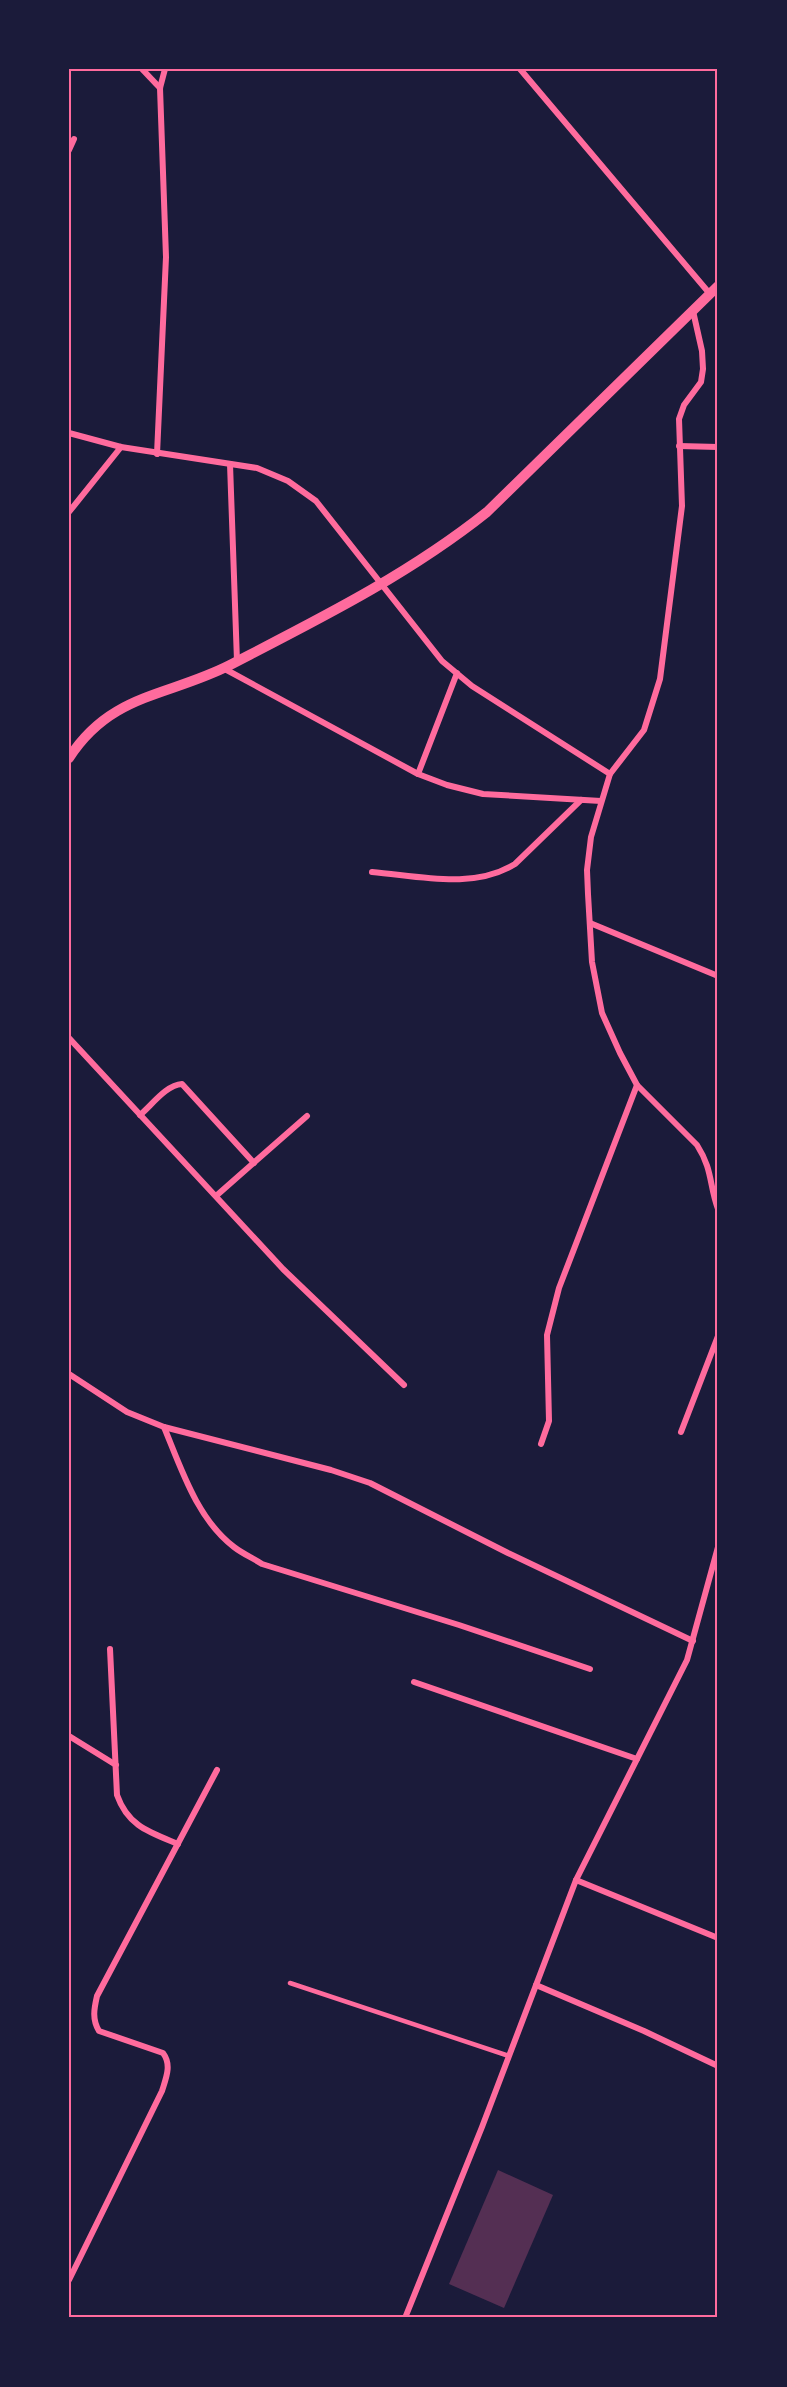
<svg xmlns="http://www.w3.org/2000/svg" width="787" height="2387" viewBox="0 0 787 2387" font-family="Helvetica,sans-serif">
  <style>
    .building { fill: #542f53 }
    .lines { fill: none; stroke-linecap: round; stroke-linejoin: round }
    .service { stroke: #ff6b9d; stroke-width: 4.5 }
    .minor { stroke: #ff6b9d; stroke-width: 6 }
    .tertiary { stroke: #ff6b9d; stroke-width: 10 }
    .neatline { fill: none; stroke: #ff6b9d; stroke-width: 2 }
  </style>
  <rect width="100%" height="100%" fill="#1b1b3a"/>
  <!-- building -->
  <polygon class="building" points="498,2170 553,2195 504,2308 449,2284"/>
  <g class="lines">
    <!-- service -->
    <polyline class="service" points="290,1983 509,2056"/>
    <!-- minor -->
    <g class="minor">
      <polyline points="142,69 160,88"/>
      <polyline points="520,69 710,294"/>
      <polyline points="69,150 74,139"/>
      <path d="M693,311l9,40 1,18 -2,13 -17,23 -5,14 3,87 -22,173 -16,51 -34,44 -19,63 -4,33 1,24 4,68 10,51 18,40 17,32 60,60c16,25 12,40 21,64"/>
      <polyline points="69,433 121,447 257,468 288,481 316,501 442,661 472,686 610,774"/>
      <polyline points="679,446 718,447"/>
      <polyline points="157,454 166,257 160,88 165,69"/>
      <polyline points="230,464 237,661"/>
      <polyline points="69,512 121,447"/>
      <polyline points="223,668 418,774 447,785 483,794 601,801"/>
      <polyline points="418,774 457,673"/>
      <path d="M372,872c47,4 101,18 143,-8l66,-64"/>
      <polyline points="590,923 718,976"/>
      <polyline points="69,1038 283,1269 404,1385"/>
      <path d="M140,1115c12,-10 26,-30 42,-31l72,79"/>
      <polyline points="216,1196 307,1116"/>
      <polyline points="69,1374 127,1412 164,1427 331,1470 370,1483 508,1553 693,1641"/>
      <path d="M164,1427c17,41 33,92 70,120 9,7 19,11 28,17l197,61 131,44"/>
      <polyline points="681,1432 718,1336"/>
      <polyline points="541,1444 549,1421 547,1335 559,1288 637,1085"/>
      <path d="M110,1649l7,146c11,31 32,37 61,49"/>
      <polyline points="414,1682 637,1759"/>
      <polyline points="69,1736 116,1765"/>
      <polyline points="576,1880 718,1938"/>
      <polyline points="536,1985 644,2031 718,2066"/>
      <path d="M69,2280l93,-189c4,-13 10,-26 1,-38l-64,-22c-7,-12 -5,-22 -2,-35l120,-226"/>
      <polyline points="405,2318 482,2127 576,1880 687,1660 718,1547"/>
      <polyline points="717,2318 718,2317"/>
    </g>
    <!-- tertiary -->
    <path class="tertiary" d="M69,758c42,-65 98,-61 161,-93 89,-46 178,-90 257,-153l231,-226"/>
  </g>
  <!-- border -->
  <rect width="787" height="2387" fill="none" stroke="#1b1b3a" stroke-width="141"/>
  <rect x="70" y="70" width="646" height="2246" class="neatline"/>
</svg>
